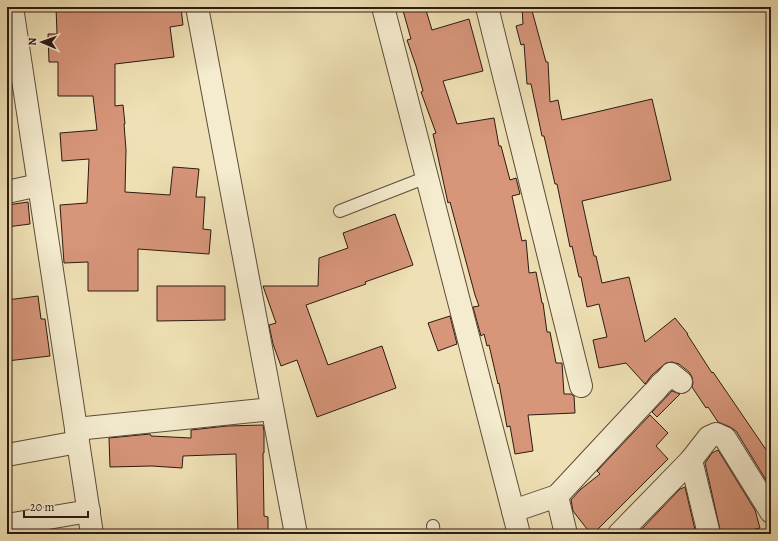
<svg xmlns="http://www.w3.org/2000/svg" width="778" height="541" viewBox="0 0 778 541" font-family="Alegreya,serif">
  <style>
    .building { fill: #d7957a; stroke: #2c1a12 }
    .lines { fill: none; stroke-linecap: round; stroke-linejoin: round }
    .service-casing { stroke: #5d4c3b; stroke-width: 14 }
    .minor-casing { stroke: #5d4c3b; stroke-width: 24 }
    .tertiary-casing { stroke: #5d4c3b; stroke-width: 24 }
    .service { stroke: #f5eccf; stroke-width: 12 }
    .minor { stroke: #f5eccf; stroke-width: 22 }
    .tertiary { stroke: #f5eccf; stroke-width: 22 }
  </style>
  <rect width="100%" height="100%" fill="#efe1b5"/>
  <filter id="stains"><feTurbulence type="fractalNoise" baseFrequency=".005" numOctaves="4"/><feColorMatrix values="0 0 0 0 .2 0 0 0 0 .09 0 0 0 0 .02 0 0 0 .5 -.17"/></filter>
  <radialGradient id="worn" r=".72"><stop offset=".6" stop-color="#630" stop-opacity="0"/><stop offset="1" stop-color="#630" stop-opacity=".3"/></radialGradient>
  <!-- building -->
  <g class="building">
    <polygon points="56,7 181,7 183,25 170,27 174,57 115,64 115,106 123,105 125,124 124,124 126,150 125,192 170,195 173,167 199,169 196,197 205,197 203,229 211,230 209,254 138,249 138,291 88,291 88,262 64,263 60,205 87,203 89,159 62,161 60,133 97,130 93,96 58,96 58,62 49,62 48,34 57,34"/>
    <polygon points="402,7 425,7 432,30 469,19 483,71 443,81 457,124 494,118 499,146 501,146 510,180 516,178 520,194 512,196 522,241 526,240 529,273 536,272 542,303 543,303 547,332 550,332 556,363 562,363 564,394 571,394 574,396 575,413 528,415 533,451 515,454 510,426 507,427 499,383 498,384 489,345 487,346 484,334 481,336 473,307 479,306 475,295 450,202 448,203 433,134 436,133 421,92 423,91 416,66 407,40 411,39"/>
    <polygon points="522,7 531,7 546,62 548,62 550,102 558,100 562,120 652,99 671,180 582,201 594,256 596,256 602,283 629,277 645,342 675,318 688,334 687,334 712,373 713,372 771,457 771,488 736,431 730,427 718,422 708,407 706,408 692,387 693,383 692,377 689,372 679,364 672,362 666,363 652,375 645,384 626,363 599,368 593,340 607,337 599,304 587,307 581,277 579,277 572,246 570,247 557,184 555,184 544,136 542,136 531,84 527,84 524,44 521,45 516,26 523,24"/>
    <polygon points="28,202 30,224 7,227 7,205"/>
    <polygon points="395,214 413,265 365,282 366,284 306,305 328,365 382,346 396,388 317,417 297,360 281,366 273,344 269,325 276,323 263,286 318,286 319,258 348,248 343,233"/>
    <polygon points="157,286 225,286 225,320 157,321"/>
    <polygon points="38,296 41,319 45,319 50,356 7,361 7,300"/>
    <polygon points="450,316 457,344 438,351 428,323"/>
    <polygon points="672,391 680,394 657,417 652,412"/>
    <polygon points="650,415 668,433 656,446 668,459 593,534 591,534 573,511 571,500 581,489 600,474 597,471"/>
    <polygon points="263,425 264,431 264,453 263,453 264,516 268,517 268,534 238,534 236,454 183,456 182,468 152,466 110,467 109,438 150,434 151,436 191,438 191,430 227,426"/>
    <polygon points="718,450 755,510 760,528 735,534 721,534 705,463 712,453"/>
    <polygon points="685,487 696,534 641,534 640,531 680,489"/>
  </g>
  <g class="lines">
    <defs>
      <g id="service">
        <polyline points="340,211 427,177"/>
        <polyline points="433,526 434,534"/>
      </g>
      <g id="minor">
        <polyline points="197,7 296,534"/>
        <polyline points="383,7 519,534"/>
        <polyline points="487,7 581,386"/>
        <polyline points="7,192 39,185"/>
        <polyline points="76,429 272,409"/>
        <polyline points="7,455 78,442"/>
        <polyline points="691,460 709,534"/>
        <polyline points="557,496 566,534"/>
        <path d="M513,511l44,-15 95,-102c4,-3 6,-7 9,-10 4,-3 7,-6 10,-10l10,8"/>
        <polyline points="7,525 89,511"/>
        <polyline points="619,534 691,460 709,437 716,434 725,438 771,512"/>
      </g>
      <polyline id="tertiary" points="12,7 92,534"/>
    </defs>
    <!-- service casing -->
    <use href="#service" class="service-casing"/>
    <!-- minor casing -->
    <use href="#minor" class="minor-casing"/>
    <!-- tertiary casing -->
    <use href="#tertiary" class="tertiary-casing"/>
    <!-- service -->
    <use href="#service" class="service"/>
    <!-- minor -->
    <use href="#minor" class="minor"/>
    <!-- tertiary -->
    <use href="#tertiary" class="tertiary"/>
  </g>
  <!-- margin -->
  <rect width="778" height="541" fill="none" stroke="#efe1b5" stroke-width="24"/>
  <rect x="8" y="8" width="762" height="525" fill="none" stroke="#2c1a12" stroke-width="2"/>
  <rect x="12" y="12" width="754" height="517" fill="none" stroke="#2c1a12"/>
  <!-- north arrow -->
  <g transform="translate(42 42) rotate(272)" stroke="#f5eccf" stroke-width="3" paint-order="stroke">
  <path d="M0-3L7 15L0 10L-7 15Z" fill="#2c1a12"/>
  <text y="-6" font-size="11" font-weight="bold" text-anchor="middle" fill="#2c1a12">N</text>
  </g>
  <!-- scale -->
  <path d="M24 511v6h64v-6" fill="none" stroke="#2c1a12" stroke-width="2"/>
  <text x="30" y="511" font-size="12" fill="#2c1a12" stroke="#f5eccf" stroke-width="3" paint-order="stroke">20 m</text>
  <rect width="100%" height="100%" filter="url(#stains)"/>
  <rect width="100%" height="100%" fill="url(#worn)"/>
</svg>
